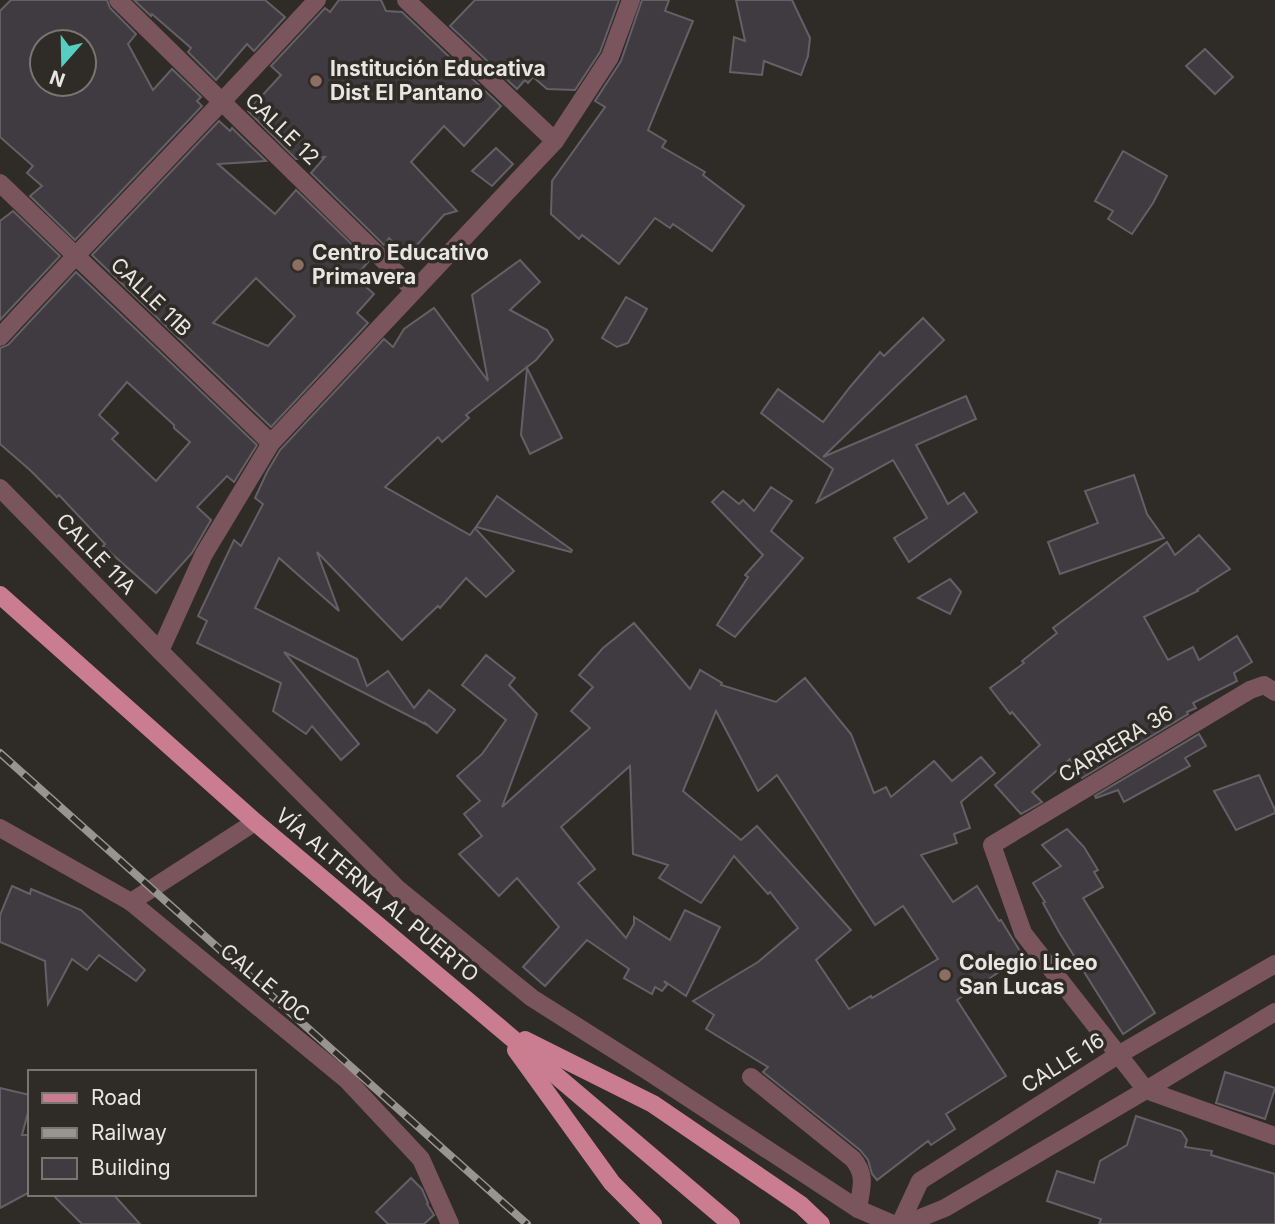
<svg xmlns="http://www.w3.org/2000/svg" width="1275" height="1224" viewBox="0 0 1275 1224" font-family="Inter,sans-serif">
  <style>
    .building { fill: #403b41; stroke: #656066; stroke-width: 2; fill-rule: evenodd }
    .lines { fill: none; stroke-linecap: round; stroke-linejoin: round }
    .minor { stroke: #7b555e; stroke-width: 18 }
    .tertiary { stroke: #7b555e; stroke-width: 18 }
    .primary { stroke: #c97d8f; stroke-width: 18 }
    .rail-casing { stroke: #989491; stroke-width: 8 }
    .rail { stroke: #2f2b26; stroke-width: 5; stroke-dasharray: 16; stroke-linecap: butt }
    .education-dot { fill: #8d6e63; stroke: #2f2b26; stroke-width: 2.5 }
    .labels { text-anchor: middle; stroke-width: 7; stroke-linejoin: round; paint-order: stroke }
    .poi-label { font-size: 21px; font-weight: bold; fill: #e8e5e2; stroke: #2f2b26; text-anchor: start }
    .street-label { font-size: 21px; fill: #e8e5e2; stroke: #2f2b26 }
  </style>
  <rect width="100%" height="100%" fill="#2f2b26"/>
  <!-- building -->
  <g class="building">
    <path d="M11,0h96l3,8 26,26 -8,10 25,46 19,-21 29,28 -4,4 5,5 -127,134 -45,-44 12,-10 -15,-13 6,-7 -33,-29v-126zM42,42h42v42h-42z"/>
    <polygon points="134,0 265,0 285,17 254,51 247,44 216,80 188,52 191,48 152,14 151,16"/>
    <polygon points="339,0 381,0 386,11 402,12 501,106 464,146 444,126 411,162 457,211 443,215 444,215 407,256 389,238 384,245 311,173 325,157 296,159 248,111 281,75 271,66 325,8 330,12"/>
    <polygon points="475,0 619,0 600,52 575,90 547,89 533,77 528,83 525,80 517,89 450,26"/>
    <polygon points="642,0 669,0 665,11 693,21 648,130 666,141 662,147 705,172 703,175 744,206 712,251 673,224 670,228 655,218 619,264 582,235 579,239 551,214 552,181 605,107 595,101 621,61"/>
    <polygon points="736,0 792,0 810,38 808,56 801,75 764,61 762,75 730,72 734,37 745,41"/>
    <polygon points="1205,49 1233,77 1215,94 1186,66"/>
    <path d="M219,121l11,10 2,-3 34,33 -48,3 57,50 21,-24 73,71 -14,16 19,17 -17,19 11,10 -97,104 -179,-172zM256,278l39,38 -27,30 -55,-23z"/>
    <polygon points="496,148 513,164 492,186 472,171"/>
    <polygon points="1123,151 1167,176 1153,203 1132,234 1108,219 1113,211 1095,201"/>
    <polygon points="13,211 60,256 0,320 0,221"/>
    <polygon points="520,260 540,282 510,310 547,330 553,340 536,360 466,415 469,418 442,442 438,437 385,487 470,535 475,528 514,571 486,597 466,578 440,608 438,606 402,640 317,552 339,611 279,558 255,608 357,659 367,686 388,671 414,708 429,690 455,710 437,733 424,722 425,724 284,652 359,744 341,760 312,726 306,734 273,711 281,683 197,643 207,621 198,616 234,540 241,546 263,504 255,498 267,472 280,450 384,339 393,347 404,329 434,308 488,381 472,295"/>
    <path d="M76,272l181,173 -23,37 -7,-6 -30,31 14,13 -19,33 -36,40 -53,-47 2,-2 -46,-49 -2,2 -27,-27 -30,-26v-96l8,-3zM127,382l47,43v3l16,14 -34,39 -44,-42 6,-6 -19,-18z"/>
    <polygon points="626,297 647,309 628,343 617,347 602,338"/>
    <polygon points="923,318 944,340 823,457 966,396 976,419 916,445 948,504 964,493 977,512 909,562 894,538 927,518 893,460 817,502 833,469 761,413 778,389 823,422 850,387 880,352 884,356"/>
    <polygon points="527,368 562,438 530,454 521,435"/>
    <polygon points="1134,475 1147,514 1164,538 1060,574 1048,542 1098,523 1085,491"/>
    <polygon points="771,487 792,501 771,531 803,558 735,637 717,625 748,577 745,575 763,555 712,502 723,491 739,504 743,500 754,511"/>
    <polygon points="497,496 572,550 571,552 476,527"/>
    <polygon points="1199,535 1230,569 1197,590 1198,591 1144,617 1168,660 1193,647 1199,660 1237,636 1252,662 1234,673 1237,681 1193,703 1196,708 1187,712 1188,714 1082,778 1070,759 1032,792 1042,802 1021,814 995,785 1040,745 1012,712 1010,714 990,688 1024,663 1022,661 1057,633 1053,628 1167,542 1175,555"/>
    <polygon points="950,579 961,592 950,614 918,598"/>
    <path d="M634,623l56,66 10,-19 22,13 -1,2 55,17 29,-24 46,56 23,59 12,-6 5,10 43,-36 18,20 29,-24 14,16 -34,29 9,26 -16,6 3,9 -36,12 32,47 24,-16 22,35 2,-1 22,36 -66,44 49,76 -60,38 9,15 -24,16 -3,-4 -51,39 -5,-6 -4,-14 -8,-10 -97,-78 5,-5 -62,-38 8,-14 -21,-14 65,-39 40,-34 -28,-36 -2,2 -34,-38 -33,47 -42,-25 9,-13 -35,-11 -3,-88 -69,61 34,42 -17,14 48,55 8,-14v-7l36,23 15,-30 35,17 -34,69 -22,-15 3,4 -5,6 -7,-4 -3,7 -28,-16 5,-9 -42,-29 -42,46 -22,-19 36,-40 -42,-49 -18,18 -40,-42 23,-18 -18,-22 16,-13 -23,-25 25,-22 24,-34 -44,-35 24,-30 29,23 -6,7 28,29 -35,93 88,-79 -19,-17 22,-24 -14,-12 24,-27zM716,711l42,80 19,-16 98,150 28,-19 35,53 -66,39 -1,-2 -22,13 -33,-49 35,-30 -94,-104 -16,14 -58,-49z"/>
    <polygon points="1199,734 1206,746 1185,758 1190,766 1124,802 1118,790 1096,798 1095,796"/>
    <polygon points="1259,775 1275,810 1275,813 1236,830 1214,791"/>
    <polygon points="1067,829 1084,847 1098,870 1094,872 1103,887 1083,898 1155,1013 1123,1034 1059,932 1043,903 1045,902 1033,883 1061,866 1042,845"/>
    <polygon points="12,886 30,894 31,889 81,910 145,970 136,981 99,955 87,970 72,959 48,1004 45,961 0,942 0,915"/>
    <polygon points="1225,1072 1275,1088 1265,1119 1216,1103"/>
    <polygon points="0,1088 30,1095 30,1105 22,1135 30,1135 30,1192 0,1208"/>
    <polygon points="1136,1116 1181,1131 1187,1140 1185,1147 1212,1151 1211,1155 1275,1174 1275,1224 1099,1224 1101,1219 1047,1201 1057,1171 1094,1183 1100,1161 1127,1145"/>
    <polygon points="411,1178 422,1189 428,1203 427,1204 434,1215 424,1224 388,1224 376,1212"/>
    <polygon points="52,1194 113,1194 140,1224 82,1224"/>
  </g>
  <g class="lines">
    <!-- minor -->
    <g class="minor">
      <polyline points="118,0 414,290"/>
      <polyline points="406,0 555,141"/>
      <polyline points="0,183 271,443"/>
      <path d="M0,337c104,-113 213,-224 317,-337"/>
      <polyline points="0,488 160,651 398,889 532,998 646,1070 858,1209 893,1224"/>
      <polyline points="160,651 204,554 271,443 555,141 610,57 631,0"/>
      <polyline points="1275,692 1264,685 1250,690 992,845 1023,933 1146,1090 1275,1136"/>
      <polyline points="0,828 131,902 347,1080 421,1159 450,1224"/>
      <polyline points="131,902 255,822"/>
      <path d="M751,1077l102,82c14,17 8,29 5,50"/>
    </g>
    <!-- tertiary -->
    <g class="tertiary">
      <polyline points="900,1224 920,1181 1118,1055 1275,964"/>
      <polyline points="905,1224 945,1208 1146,1090 1275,1012"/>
    </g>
    <!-- primary -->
    <g class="primary">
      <polyline points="0,595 255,822 500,1028 731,1224"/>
      <polyline points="525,1040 653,1104 801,1205 821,1224"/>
      <polyline points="516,1050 612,1183 653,1224"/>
    </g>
    <defs>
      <polyline id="rail" points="0,753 527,1224"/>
    </defs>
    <!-- rail casing -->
    <use href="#rail" class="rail-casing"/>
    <!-- rail -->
    <use href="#rail" class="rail"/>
  </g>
  <!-- markers -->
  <g class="education-dot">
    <circle cx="316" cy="81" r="7"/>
    <circle cx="298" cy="265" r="7"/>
    <circle cx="945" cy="975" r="7"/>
  </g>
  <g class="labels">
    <!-- poi labels -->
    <g class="poi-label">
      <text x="330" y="76">Institución Educativa<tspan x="330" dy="24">Dist El Pantano</tspan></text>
      <text x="312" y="260">Centro Educativo<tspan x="312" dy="24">Primavera</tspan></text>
      <text x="959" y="970">Colegio Liceo<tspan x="959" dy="24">San Lucas</tspan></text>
    </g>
    <!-- street labels -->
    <g class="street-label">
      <text transform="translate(282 129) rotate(44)" y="7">CALLE 12</text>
      <text transform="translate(151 297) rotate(44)" y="7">CALLE 11B</text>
      <text transform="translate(96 554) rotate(46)" y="7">CALLE 11A</text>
      <text transform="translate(1116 744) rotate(-31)" y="7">CARRERA 36</text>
      <text transform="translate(377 895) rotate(40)" y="7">VÍA ALTERNA AL PUERTO</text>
      <text transform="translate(265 983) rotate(40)" y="7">CALLE 10C</text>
      <text transform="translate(1063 1063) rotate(-32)" y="7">CALLE 16</text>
    </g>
  </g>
  <!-- legend -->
  <rect x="28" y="1070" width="228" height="126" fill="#2f2b26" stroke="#797571" stroke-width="2"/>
  <rect x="42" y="1093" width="35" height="10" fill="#c97d8f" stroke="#797571" stroke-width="2"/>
  <text x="91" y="1105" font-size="21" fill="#e8e5e2">Road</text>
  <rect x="42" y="1128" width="35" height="10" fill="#989491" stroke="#797571" stroke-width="2"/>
  <text x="91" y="1140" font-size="21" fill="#e8e5e2">Railway</text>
  <rect x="42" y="1158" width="35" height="21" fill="#403b41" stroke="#797571" stroke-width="2"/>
  <text x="91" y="1175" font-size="21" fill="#e8e5e2">Building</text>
  <!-- north arrow -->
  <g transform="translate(63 63) rotate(200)"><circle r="33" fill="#2f2b26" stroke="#797571" stroke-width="2"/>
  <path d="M0-5L12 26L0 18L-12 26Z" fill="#57cec2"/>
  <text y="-10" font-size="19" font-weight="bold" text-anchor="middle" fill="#e8e5e2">N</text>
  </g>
</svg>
